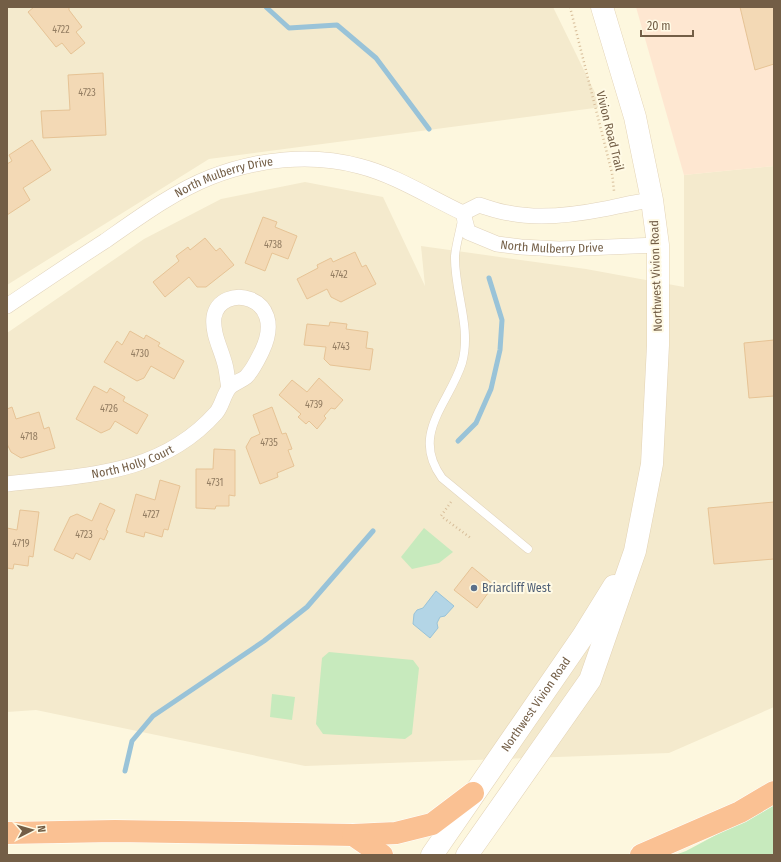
<svg xmlns="http://www.w3.org/2000/svg" width="781" height="862" viewBox="0 0 781 862" font-family="'Fira Sans Condensed',sans-serif">
  <style>
    .residential { fill: #f4eacd }
    .commercial { fill: #fee7d1 }
    .green { fill: #c7eabd }
    .water { fill: #b3d5e6; stroke: #99c3d8 }
    .lines { fill: none; stroke-linecap: round; stroke-linejoin: round }
    .stream { stroke: #99c3d8; stroke-width: 5 }
    .building { fill: #f3d9b5; stroke: #e6c395 }
    .service-casing { stroke: #e1d3bb; stroke-width: 9 }
    .minor-casing { stroke: #e1d3bb; stroke-width: 16 }
    .secondary-casing { stroke: #e3d3b5; stroke-width: 23 }
    .motorway-casing { stroke: #fff; stroke-width: 23 }
    .path { stroke: #d7bd99; stroke-width: 2.5; stroke-dasharray: 1 3; stroke-linecap: butt }
    .service { stroke: #fff; stroke-width: 8 }
    .minor { stroke: #fff; stroke-width: 15 }
    .secondary { stroke: #fff; stroke-width: 22 }
    .motorway { stroke: #fac193; stroke-width: 22 }
    .service-dot { fill: #5c6f8a; stroke: #fffae5; stroke-width: 1.5 }
    .labels { text-anchor: middle; stroke-width: 4; stroke-linejoin: round; paint-order: stroke }
    .number-label { font-size: 10px; fill: #937d62 }
    .street-label { font-size: 12px; fill: #735e46; stroke: #fffae5 }
    .service-label { font-size: 12px; fill: #4e5e75; stroke: #fffae5; text-anchor: start }
  </style>
  <rect width="100%" height="100%" fill="#fdf7de"/>
  <!-- residential -->
  <g class="residential">
    <polygon points="7,7 553,7 602,107 209,159 7,285"/>
    <polygon points="774,166 774,707 669,753 305,766 36,710 7,712 7,333 144,239 221,199 305,182 383,197 425,286 421,246 586,269 684,287 684,175"/>
  </g>
  <!-- commercial -->
  <polygon class="commercial" points="636,7 774,7 774,166 684,175"/>
  <!-- green -->
  <g class="green">
    <polygon points="424,528 453,552 439,563 412,569 401,557"/>
    <polygon points="329,652 413,660 419,668 412,734 405,739 323,734 316,724 322,658"/>
    <polygon points="272,694 295,697 292,720 270,717"/>
    <polygon points="774,804 774,855 675,855 686,851"/>
  </g>
  <!-- water -->
  <polygon class="water" points="436,591 454,606 445,616 440,617 437,623 438,628 430,638 413,624 414,614 417,610 423,608"/>
  <g class="lines">
    <!-- stream -->
    <g class="stream">
      <polyline points="266,7 289,28 337,25 376,58 429,129"/>
      <polyline points="458,441 476,423 491,389 500,350 502,320 489,278"/>
      <polyline points="125,771 132,741 153,716 264,641 307,607 373,531"/>
    </g>
  </g>
  <!-- building -->
  <g class="building">
    <polygon points="34,7 69,7 69,10 82,27 76,32 85,43 71,54 62,43 56,47 28,12"/>
    <polygon points="740,7 774,7 774,64 755,70"/>
    <polygon points="103,73 106,135 43,138 41,111 70,110 68,75"/>
    <polygon points="32,140 51,170 23,188 30,200 7,215 7,164 12,161 9,155"/>
    <polygon points="263,217 277,222 275,227 297,236 288,259 272,253 265,271 245,263"/>
    <polygon points="205,238 216,251 220,248 234,265 206,287 197,287 189,277 165,297 153,282 179,261 176,256 188,247 190,250"/>
    <polygon points="355,252 362,267 366,265 376,284 341,302 331,297 327,289 307,299 297,279 318,268 317,265 331,258 333,262"/>
    <polygon points="330,322 347,324 346,329 368,332 366,348 373,349 370,370 330,365 324,359 326,347 304,345 307,324 329,326"/>
    <polygon points="130,331 144,339 146,335 160,343 158,346 184,361 174,379 151,366 144,378 137,381 104,362 117,341 122,345"/>
    <polygon points="774,340 774,396 749,398 744,343"/>
    <polygon points="319,378 343,400 335,409 331,408 324,416 326,418 317,429 309,421 306,424 298,417 301,414 279,395 292,380 307,392"/>
    <polygon points="94,386 107,393 110,388 125,397 123,401 148,415 137,434 115,421 110,429 101,433 76,419"/>
    <polygon points="12,407 16,419 39,412 44,429 49,427 55,448 21,458 11,452 7,444 7,409"/>
    <polygon points="272,407 282,434 286,433 292,449 288,450 294,466 277,473 278,477 260,484 246,447 251,438 260,434 253,415"/>
    <polygon points="214,449 235,450 235,496 229,495 229,506 216,506 215,509 196,508 196,469 213,469"/>
    <polygon points="160,480 180,486 168,530 164,529 162,537 145,532 144,537 126,532 136,494 155,500"/>
    <polygon points="774,502 774,559 714,564 708,508"/>
    <polygon points="100,503 115,510 106,530 108,531 104,540 100,538 90,560 76,553 73,559 54,550 70,517 77,514 92,521"/>
    <polygon points="20,510 39,512 33,557 29,556 28,566 14,564 13,569 7,568 7,528 17,530"/>
    <polygon points="472,567 494,585 477,608 454,590"/>
  </g>
  <g class="lines">
    <defs>
      <path id="service" d="M462,220c-2,12 -6,24 -7,36 -1,35 17,71 7,107 -13,41 -52,71 -20,115l86,71"/>
      <g id="minor">
        <path d="M463,213l16,-8c10,3 20,7 30,8 30,6 65,2 95,-4 16,-3 31,-7 48,-9"/>
        <path id="s1" d="M7,306c33,-22 65,-44 98,-65 33,-23 68,-49 106,-64 46,-18 100,-24 148,-11 36,9 70,31 104,47l5,19 29,12 24,3 38,2 99,-4"/>
        <path id="s2" d="M7,484c77,-9 153,-8 209,-71 6,-7 7,-17 13,-25 4,-5 12,-7 17,-11 7,-7 12,-18 16,-26 27,-57 -42,-69 -48,-34 -2,15 6,30 10,44 3,8 3,18 5,27"/>
      </g>
      <g id="secondary">
        <path id="s3" d="M432,855l151,-219 31,-50"/>
        <polyline points="467,855 590,680 635,551 652,464 658,345 658,245 652,200 635,117 602,7"/>
      </g>
      <g id="motorway">
        <polyline points="7,833 115,831 353,835 396,833 432,824 473,793"/>
        <polyline points="353,835 382,855"/>
        <polyline points="641,855 740,812 774,792"/>
      </g>
    </defs>
    <!-- service casing -->
    <use href="#service" class="service-casing"/>
    <!-- minor casing -->
    <use href="#minor" class="minor-casing"/>
    <!-- secondary casing -->
    <use href="#secondary" class="secondary-casing"/>
    <!-- motorway casing -->
    <use href="#motorway" class="motorway-casing"/>
    <!-- path -->
    <g class="path">
      <polyline points="570,7 612,173 614,191"/>
      <polyline points="451,502 441,516 472,539"/>
    </g>
    <!-- service -->
    <use href="#service" class="service"/>
    <!-- minor -->
    <use href="#minor" class="minor"/>
    <!-- secondary -->
    <use href="#secondary" class="secondary"/>
    <!-- motorway -->
    <use href="#motorway" class="motorway"/>
  </g>
  <!-- markers -->
  <circle class="service-dot" cx="474" cy="588" r="4"/>
  <g class="labels">
    <!-- number labels -->
    <g class="number-label">
      <text x="61" y="33">4722</text>
      <text x="87" y="96">4723</text>
      <text x="273" y="248">4738</text>
      <text x="339" y="278">4742</text>
      <text x="341" y="350">4743</text>
      <text x="140" y="357">4730</text>
      <text x="314" y="408">4739</text>
      <text x="109" y="412">4726</text>
      <text x="29" y="440">4718</text>
      <text x="269" y="446">4735</text>
      <text x="215" y="486">4731</text>
      <text x="151" y="518">4727</text>
      <text x="84" y="538">4723</text>
      <text x="21" y="547">4719</text>
    </g>
    <!-- street labels -->
    <g class="street-label">
      <text transform="translate(610 131) rotate(76)" y="4">Vivion Road Trail</text>
      <text dy="4" stroke="none"><textPath href="#s1" startOffset="254">North Mulberry Drive</textPath></text>
      <text dy="4" stroke="none"><textPath href="#s1" startOffset="613">North Mulberry Drive</textPath></text>
      <text transform="translate(656 276) rotate(-92)" y="4">Northwest Vivion Road</text>
      <text dy="4" stroke="none"><textPath href="#s2" startOffset="128">North Holly Court</textPath></text>
      <text dy="4" stroke="none"><textPath href="#s3" startOffset="183">Northwest Vivion Road</textPath></text>
    </g>
    <!-- service labels -->
    <g class="service-label">
      <text x="482" y="592">Briarcliff West</text>
    </g>
  </g>
  <!-- border -->
  <rect width="781" height="862" fill="none" stroke="#735e46" stroke-width="16"/>
  <!-- north arrow -->
  <g transform="translate(32 830) rotate(84)" stroke="#fffae5" stroke-width="3" paint-order="stroke">
  <path d="M0-3L7 15L0 10L-7 15Z" fill="#735e46"/>
  <text y="-6" font-size="11" font-weight="bold" text-anchor="middle" fill="#735e46">N</text>
  </g>
  <!-- scale -->
  <path d="M641 30v6h52v-6" fill="none" stroke="#735e46" stroke-width="2"/>
  <text x="647" y="30" font-size="12" fill="#735e46" stroke="#fffae5" stroke-width="3" paint-order="stroke">20 m</text>
</svg>
